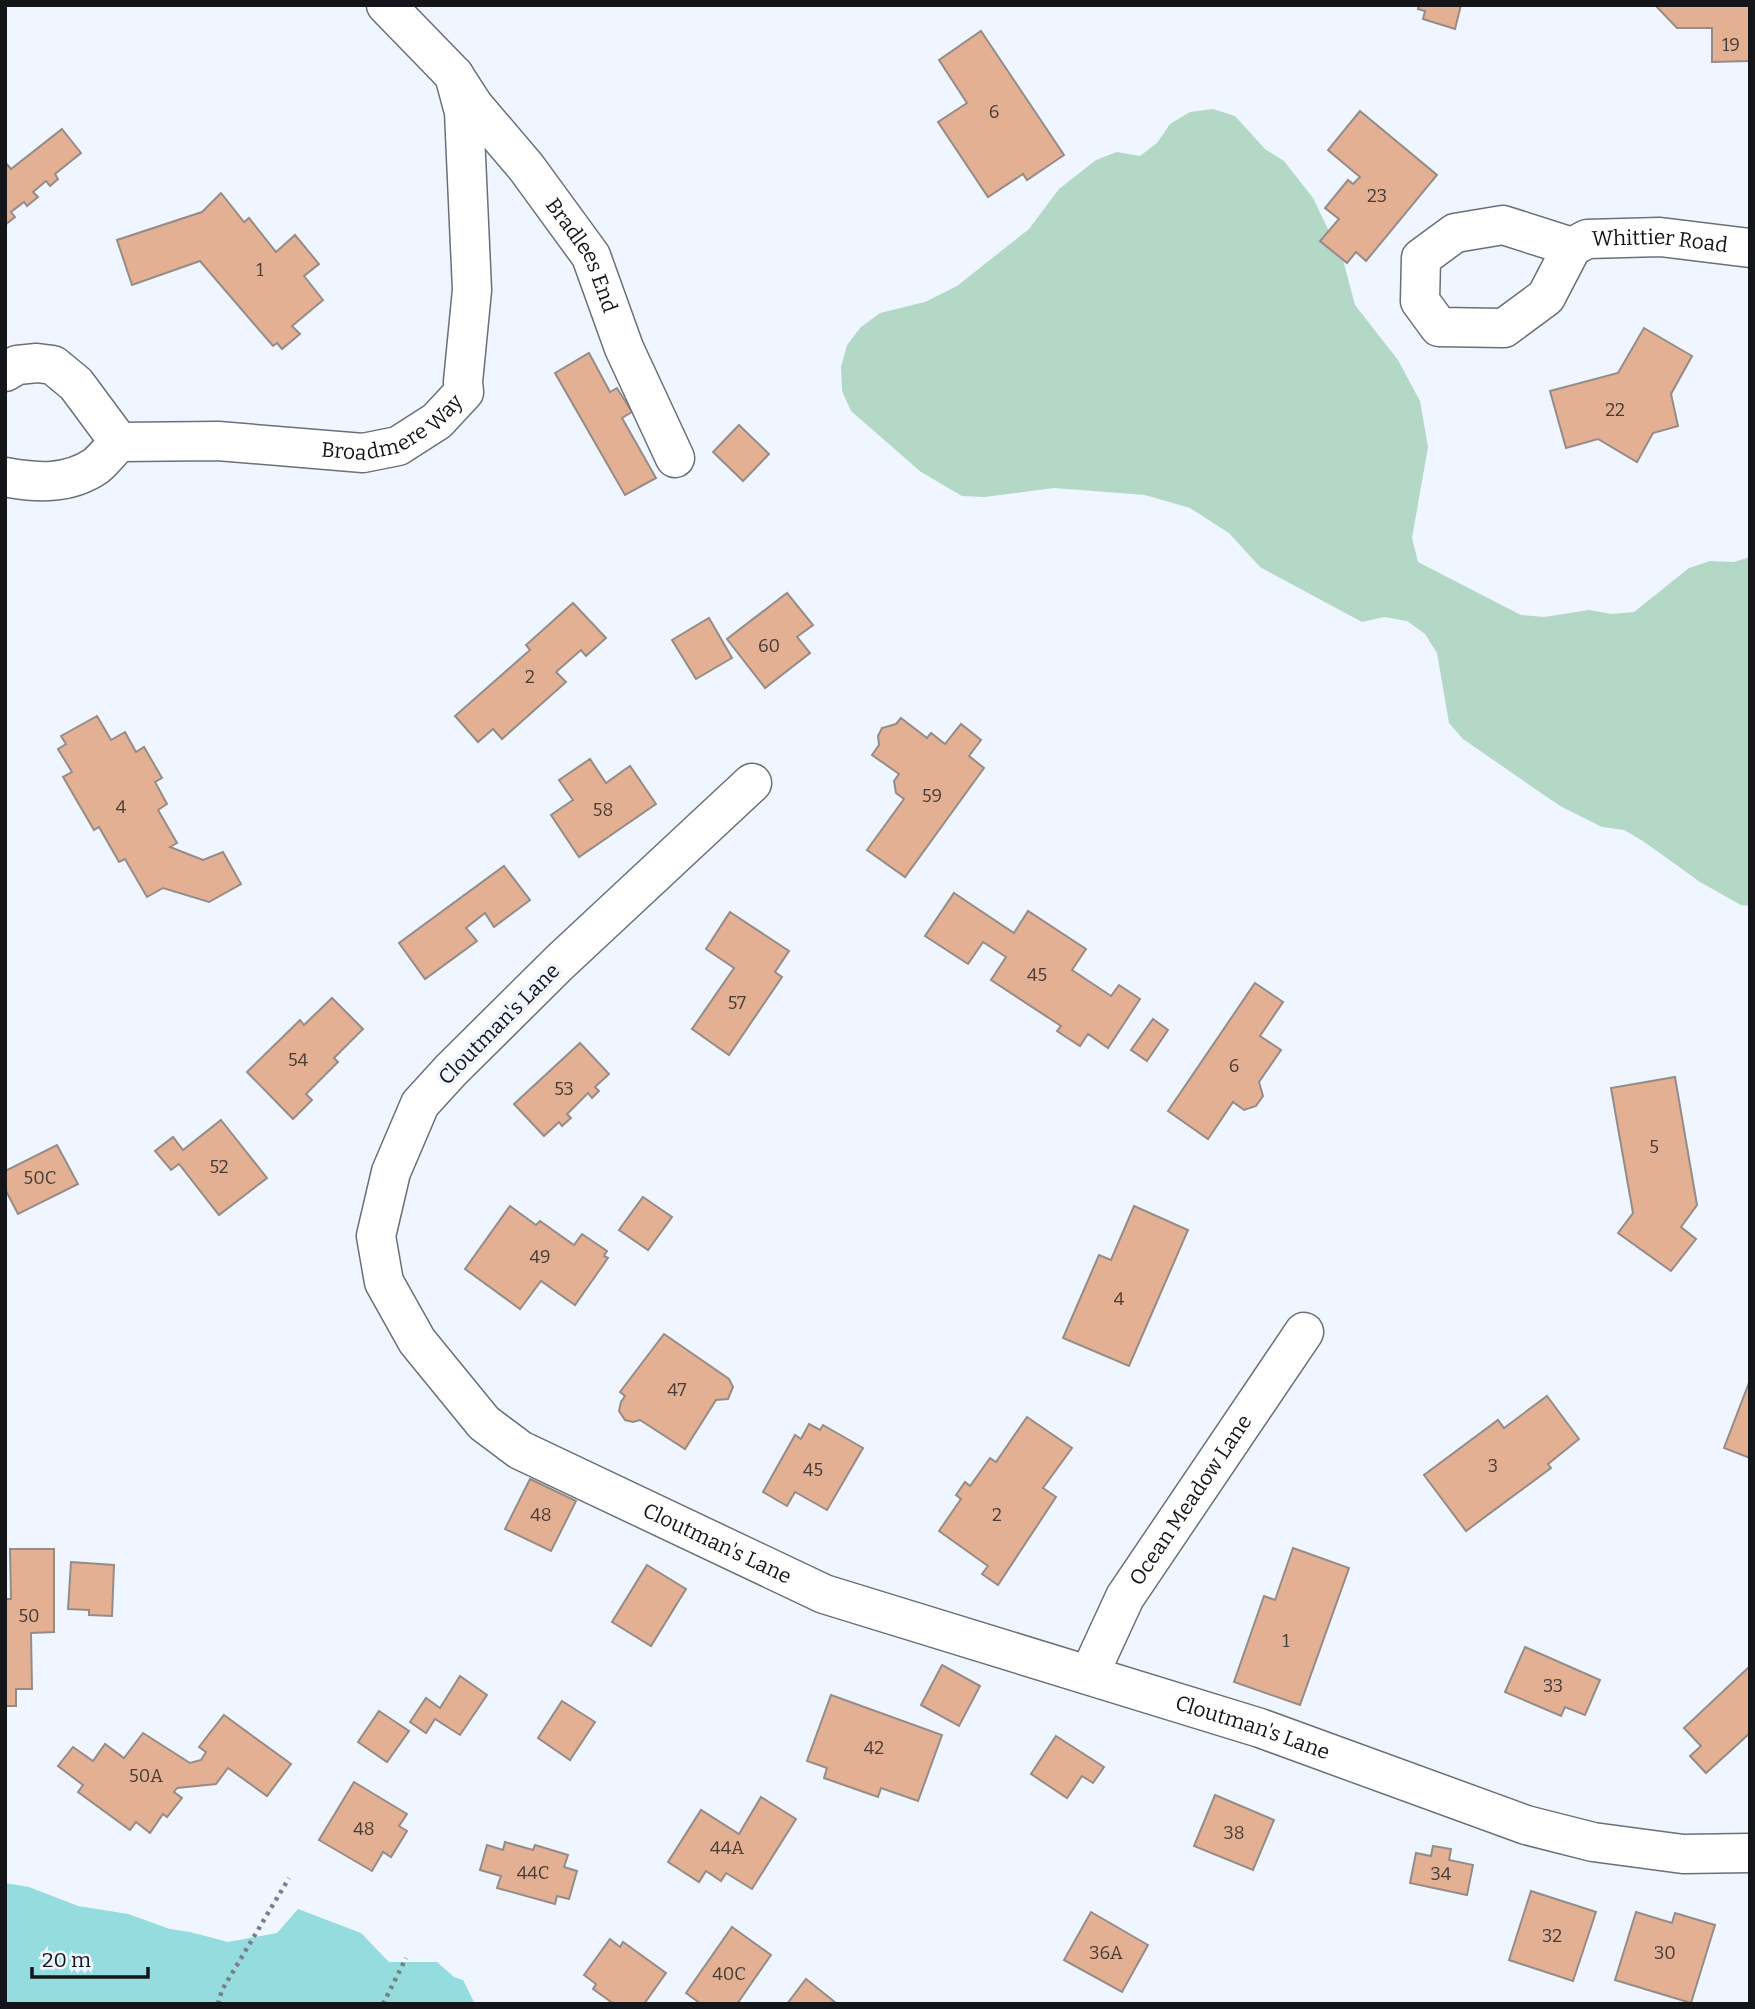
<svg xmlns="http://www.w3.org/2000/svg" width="1755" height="2009" viewBox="0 0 1755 2009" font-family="Bitter,serif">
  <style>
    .green { fill: #b3d8c5 }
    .water { fill: #95dcdf }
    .building { fill: #e4b094; stroke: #968c87; stroke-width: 2 }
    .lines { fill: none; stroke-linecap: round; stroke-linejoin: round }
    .street-casing { stroke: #697077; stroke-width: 41 }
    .path { stroke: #7a7f85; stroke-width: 4.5; stroke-dasharray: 3.5 5; stroke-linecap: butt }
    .street { stroke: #fff; stroke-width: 38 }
    .labels { text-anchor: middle; stroke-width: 7; stroke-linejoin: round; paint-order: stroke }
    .number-label { font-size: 18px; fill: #473c37 }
    .street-label { font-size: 21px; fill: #131518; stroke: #eff6ff }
  </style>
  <rect width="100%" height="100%" fill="#eff6ff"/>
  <!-- green -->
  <polygon class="green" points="1213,109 1235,116 1265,149 1284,161 1313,198 1343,260 1355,305 1398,360 1420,401 1428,447 1412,538 1418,562 1521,615 1544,617 1589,610 1612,614 1634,612 1689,568 1710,561 1734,562 1750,557 1750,906 1741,905 1700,882 1643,841 1624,830 1602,827 1560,806 1463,739 1449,723 1437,653 1425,634 1407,621 1384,617 1362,622 1260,567 1229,533 1190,508 1145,495 1054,488 984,497 962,496 921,472 851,411 842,391 841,367 847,345 861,327 880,313 925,302 957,286 1029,229 1059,189 1096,160 1117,152 1140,156 1157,143 1170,124 1190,112"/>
  <!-- water -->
  <polygon class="water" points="5,1883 29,1887 78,1906 128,1914 170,1929 190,1932 228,1942 277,1933 298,1909 361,1933 389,1962 437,1962 454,1977 463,1980 475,2004 5,2004"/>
  <!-- building -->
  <g class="building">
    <polygon points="1419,5 1461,5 1455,29 1423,19 1425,11 1418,9"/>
    <polygon points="1655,5 1750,5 1750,61 1712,62 1712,28 1677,28"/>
    <polygon points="981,31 1064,155 1027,180 1023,174 988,197 938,122 967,103 939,60"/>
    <polygon points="1360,111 1437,175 1366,261 1356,252 1347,263 1320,241 1339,219 1325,208 1348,180 1353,184 1360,177 1328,150"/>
    <polygon points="62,129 81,153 55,174 58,179 50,186 46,181 33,192 38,197 27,206 24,202 11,212 15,217 5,225 5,162 11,169"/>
    <polygon points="221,193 244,222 249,218 276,252 295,235 319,264 304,276 323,300 292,326 300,334 282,349 277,343 273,346 200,261 132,285 117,240 202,212"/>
    <polygon points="1644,328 1692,356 1671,394 1678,426 1653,433 1637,462 1598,439 1566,448 1550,391 1618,373"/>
    <polygon points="589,353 610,392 617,388 632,412 622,418 656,478 625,495 555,373"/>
    <polygon points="739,425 769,454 743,481 713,452"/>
    <polygon points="787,593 813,625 797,637 810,653 765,688 727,639"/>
    <polygon points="573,603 606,638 586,656 581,650 556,672 566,682 502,739 493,729 478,742 455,716 530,650 526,645"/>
    <polygon points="709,618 732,658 696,679 672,640"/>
    <polygon points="97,716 111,740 125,732 136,752 144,747 162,778 155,782 167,804 158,810 177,843 170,847 203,860 223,852 241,884 209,902 163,888 147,897 125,859 119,862 99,827 94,830 63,777 72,772 58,749 66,744 61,736"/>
    <polygon points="901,718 927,738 931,733 945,744 961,724 981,740 969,756 984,768 905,877 867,850 904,799 896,793 894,781 899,774 872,755 879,745 878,736 882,728 896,724"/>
    <polygon points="590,759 606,783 630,766 656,804 579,857 551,815 573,800 559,780"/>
    <polygon points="504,866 530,900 494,927 485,913 466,928 477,941 425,979 399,943"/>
    <polygon points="954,893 1014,933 1028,911 1086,949 1072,970 1111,996 1119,985 1140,999 1108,1048 1088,1034 1080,1046 1057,1031 1061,1026 991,980 1006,957 983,942 968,964 925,936"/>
    <polygon points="730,912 789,951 775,972 782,977 729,1055 692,1029 734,968 706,949"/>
    <polygon points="1255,983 1283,1002 1260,1036 1281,1050 1259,1082 1263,1096 1256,1106 1244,1110 1233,1102 1208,1139 1168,1111"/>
    <polygon points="332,998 363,1029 334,1058 338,1062 306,1094 312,1100 293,1119 247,1072 300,1020 304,1025"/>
    <polygon points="1153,1019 1168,1030 1147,1061 1131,1050"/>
    <polygon points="580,1043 609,1074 595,1087 599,1091 592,1098 588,1093 567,1114 571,1118 562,1126 559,1122 544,1136 514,1104"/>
    <polygon points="1675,1077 1697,1205 1681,1227 1696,1239 1671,1271 1618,1233 1633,1213 1611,1088"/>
    <polygon points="221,1120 267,1178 219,1215 179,1164 171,1170 155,1151 173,1137 183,1150"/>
    <polygon points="57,1145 78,1184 18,1214 5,1189 5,1171"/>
    <polygon points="643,1197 672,1217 648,1250 619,1230"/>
    <polygon points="510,1206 536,1225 540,1221 574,1245 582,1234 607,1251 604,1256 608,1258 575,1305 541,1281 520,1309 465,1269"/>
    <polygon points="1134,1206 1188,1230 1129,1366 1063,1338 1099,1255 1111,1260"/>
    <polygon points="664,1334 729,1379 733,1387 728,1399 716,1400 685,1449 640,1420 633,1422 625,1420 619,1411 621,1402 625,1396 620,1392"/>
    <polygon points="1750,1380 1750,1458 1724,1448"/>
    <polygon points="1547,1396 1579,1439 1548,1464 1551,1468 1466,1531 1424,1475 1498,1420 1504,1428"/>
    <polygon points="1027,1417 1072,1448 1043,1488 1056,1497 998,1585 982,1574 988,1566 939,1531 961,1499 956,1495 965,1482 970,1486 990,1458 996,1462"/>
    <polygon points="809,1424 820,1430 823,1425 863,1448 827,1510 795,1492 787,1506 763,1492 795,1435 801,1439"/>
    <polygon points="530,1479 576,1501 551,1551 505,1529"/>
    <polygon points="1293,1548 1349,1568 1300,1705 1234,1682 1264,1596 1275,1600"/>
    <polygon points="10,1549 54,1549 54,1632 31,1633 32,1689 16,1689 16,1706 5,1706 5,1599 11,1599"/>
    <polygon points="71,1562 114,1565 112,1616 89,1615 89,1610 68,1609"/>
    <polygon points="647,1565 686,1589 651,1646 612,1622"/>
    <polygon points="1525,1647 1600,1680 1585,1715 1565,1707 1561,1716 1505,1692"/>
    <polygon points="942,1665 980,1686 959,1726 921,1705"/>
    <polygon points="1750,1666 1750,1733 1706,1773 1690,1756 1701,1746 1684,1728"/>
    <polygon points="460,1676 487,1695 460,1735 435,1719 426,1733 410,1722 426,1698 440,1708"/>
    <polygon points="831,1695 942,1735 918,1801 881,1788 878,1797 824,1778 827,1768 807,1761"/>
    <polygon points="562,1701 595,1722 570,1760 538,1738"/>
    <polygon points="379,1711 409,1731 387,1762 358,1742"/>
    <polygon points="224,1715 291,1764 267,1796 228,1768 216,1784 177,1788 174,1792 182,1798 167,1817 163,1814 150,1833 136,1822 130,1830 78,1792 83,1785 58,1766 73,1747 93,1761 105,1744 124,1758 143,1733 190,1763 201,1760 206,1752 199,1747"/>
    <polygon points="1056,1736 1104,1767 1093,1783 1082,1776 1067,1798 1031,1774"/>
    <polygon points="354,1782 407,1814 399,1826 407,1831 391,1857 383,1852 372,1871 319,1840"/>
    <polygon points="1215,1795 1274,1820 1253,1870 1194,1846"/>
    <polygon points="761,1797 796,1819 752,1889 726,1873 721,1881 706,1871 699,1882 668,1862 701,1810 739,1834"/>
    <polygon points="505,1842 533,1850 535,1845 568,1855 564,1867 577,1871 569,1899 557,1896 555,1904 497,1888 501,1876 480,1870 487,1845 503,1850"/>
    <polygon points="1433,1846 1451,1849 1449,1860 1473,1865 1467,1895 1410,1883 1416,1853 1431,1856"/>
    <polygon points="1531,1891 1596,1912 1573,1981 1509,1960"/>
    <polygon points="1091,1912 1148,1945 1122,1992 1064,1960"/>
    <polygon points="1636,1912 1672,1923 1675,1913 1715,1925 1691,2003 1615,1980"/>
    <polygon points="732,1927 771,1955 737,2004 701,2004 686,1993"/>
    <polygon points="610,1939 620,1947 623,1942 666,1973 644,2004 614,2004 593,1989 596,1984 584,1975"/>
    <polygon points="806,1979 836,2003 836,2004 787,2004"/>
  </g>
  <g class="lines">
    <defs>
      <g id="street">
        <path id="s1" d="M386,5l68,70 20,31 52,61 65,89 33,92 51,110"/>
        <path id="s2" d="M1572,247l-69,-22 -48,8 -34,25 -1,43 19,26 65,1 42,-31 26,-50 15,-8 73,-2 90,11"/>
        <polyline points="5,372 17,365 37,363 53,365 76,384 119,442"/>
        <path id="s3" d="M5,477c31,6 63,8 91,-11 8,-7 16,-17 23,-24l99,-1 145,12 35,-7 39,-25 27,-29 -1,-10 9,-92 -8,-178 -10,-37"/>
        <path id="s4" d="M752,783l-192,179 -109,108 -31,34 -29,68 -15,64 8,46 33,59 67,82 36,27 304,144 436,134 266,97 67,17 90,12 67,-1"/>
        <path id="s5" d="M1089,1675l36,-78 179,-265"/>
      </g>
    </defs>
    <!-- street casing -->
    <use href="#street" class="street-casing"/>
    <!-- path -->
    <g class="path">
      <polyline points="218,2004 222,1990 289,1878"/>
      <polyline points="383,2004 406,1958"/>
    </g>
    <!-- street -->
    <use href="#street" class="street"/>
  </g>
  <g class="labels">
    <!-- number labels -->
    <g class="number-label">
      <text x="1731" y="51">19</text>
      <text x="994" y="118">6</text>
      <text x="1377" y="202">23</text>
      <text x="260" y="276">1</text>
      <text x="1615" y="416">22</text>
      <text x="769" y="652">60</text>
      <text x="530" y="683">2</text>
      <text x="932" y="802">59</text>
      <text x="121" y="813">4</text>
      <text x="603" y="816">58</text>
      <text x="1037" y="981">45</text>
      <text x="737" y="1009">57</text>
      <text x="298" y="1066">54</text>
      <text x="1234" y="1072">6</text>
      <text x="564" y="1095">53</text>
      <text x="1654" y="1153">5</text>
      <text x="219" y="1173">52</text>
      <text x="40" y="1184">50C</text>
      <text x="540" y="1263">49</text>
      <text x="1119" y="1305">4</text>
      <text x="677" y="1396">47</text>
      <text x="1493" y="1472">3</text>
      <text x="813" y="1476">45</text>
      <text x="541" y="1521">48</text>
      <text x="997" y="1521">2</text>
      <text x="29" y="1622">50</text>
      <text x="1286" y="1647">1</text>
      <text x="1553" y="1692">33</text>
      <text x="874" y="1754">42</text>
      <text x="146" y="1782">50A</text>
      <text x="364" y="1835">48</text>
      <text x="1234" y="1839">38</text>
      <text x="727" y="1854">44A</text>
      <text x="533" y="1879">44C</text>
      <text x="1441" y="1880">34</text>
      <text x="1552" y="1942">32</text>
      <text x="1106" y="1959">36A</text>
      <text x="1665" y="1959">30</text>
      <text x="729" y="1980">40C</text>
    </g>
    <!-- street labels -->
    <g class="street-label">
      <text dy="7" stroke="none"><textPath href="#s2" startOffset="502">Whittier Road</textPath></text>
      <text dy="7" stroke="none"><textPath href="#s1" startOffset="320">Bradlees End</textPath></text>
      <text dy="7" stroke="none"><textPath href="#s3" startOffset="408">Broadmere Way</textPath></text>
      <text transform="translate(499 1024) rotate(-45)" y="7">Cloutman's Lane</text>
      <text dy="7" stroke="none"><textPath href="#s5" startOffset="203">Ocean Meadow Lane</textPath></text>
      <text dy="7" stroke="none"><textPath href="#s4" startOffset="1085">Cloutman's Lane</textPath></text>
      <text dy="7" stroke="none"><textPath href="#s4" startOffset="1652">Cloutman's Lane</textPath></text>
    </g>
  </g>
  <!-- border -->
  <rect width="1755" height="2009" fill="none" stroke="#131518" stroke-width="14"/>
  <!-- scale -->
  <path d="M32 1967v10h116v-10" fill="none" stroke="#131518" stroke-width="3.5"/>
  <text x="42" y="1967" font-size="21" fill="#131518" stroke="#eff6ff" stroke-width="5" paint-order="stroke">20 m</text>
</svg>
